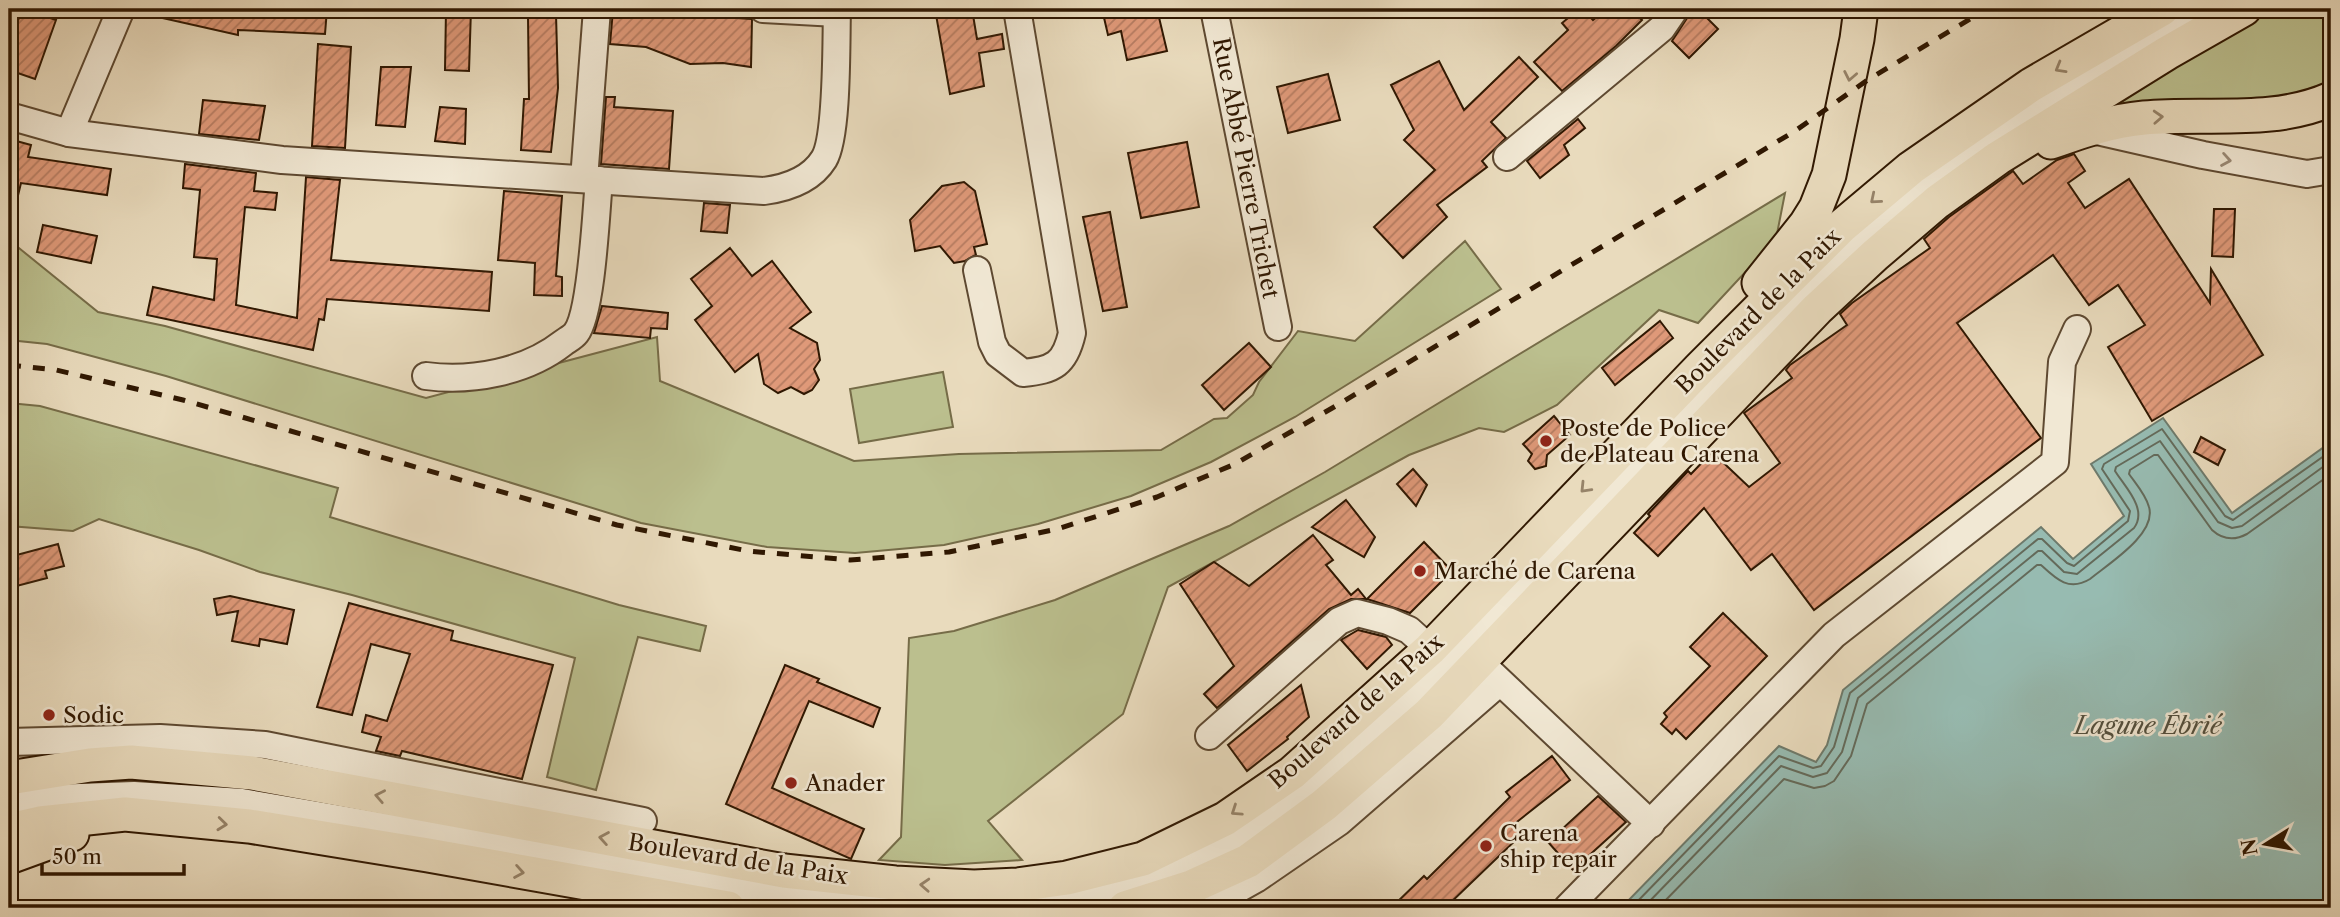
<svg xmlns="http://www.w3.org/2000/svg" width="2340" height="917" viewBox="0 0 2340 917" font-family="'Libre Caslon Text',serif">
  <style>
    .green { fill: #bbbf8e; stroke: #766c48; stroke-width: 2 }
    .water { fill: #97bbb1; stroke: #6e7a6b; stroke-width: 2 }
    .lines { fill: none; stroke-linecap: round; stroke-linejoin: round }
    .shore { stroke: #646a5a; stroke-width: 2 }
    .building { fill: url(#building-hatch); stroke: #301802; stroke-width: 2 }
    .minor-casing { stroke: #5e4931; stroke-width: 30 }
    .major-casing { stroke: #301802; stroke-width: 37 }
    .minor { stroke: #f1e8d4; stroke-width: 26 }
    .major { stroke: #e9dbbd; stroke-width: 33 }
    .rail { stroke: #301802; stroke-width: 5; stroke-dasharray: 12 12; stroke-linecap: butt }
    .oneway { stroke: #968369 }
    .oneway2 { stroke: #9a8a76 }
    .poi-dot { fill: #8f2418; stroke: #f1e8d4; stroke-width: 2.5 }
    .labels { text-anchor: middle; stroke-width: 5; stroke-linejoin: round; paint-order: stroke }
    .street-label { font-size: 23px; fill: #301802; stroke: #f1e8d4 }
    .poi-label { font-size: 23px; fill: #301802; stroke: #f1e8d4; text-anchor: start }
    .water-label { font-size: 24px; font-style: italic; fill: #54513f; stroke: #f1e8d4 }
  </style>
  <defs>
    <pattern id="building-hatch" width="6" height="6" patternUnits="userSpaceOnUse" patternTransform="scale(1.75)"><rect width="6" height="6" fill="#df9979"/><path d="M-1 1l2-2M0 6l6-6M5 7l2-2" fill="none" stroke="#b57c61"/></pattern>
  </defs>
  <rect width="100%" height="100%" fill="#e9dbbd"/>
  <filter id="stains"><feTurbulence type="fractalNoise" baseFrequency=".00286" numOctaves="4"/><feColorMatrix values="0 0 0 0 .2 0 0 0 0 .09 0 0 0 0 .02 0 0 0 .5 -.17"/></filter>
  <radialGradient id="worn" r=".72"><stop offset=".6" stop-color="#630" stop-opacity="0"/><stop offset="1" stop-color="#630" stop-opacity=".3"/></radialGradient>
  <!-- green -->
  <g class="green">
    <polygon points="2266,9 2331,9 2331,84 2284,99 2102,109"/>
    <polygon points="1785,193 1776,239 1698,323 1659,310 1557,405 1504,432 1479,428 1409,455 1168,587 1123,714 988,821 1022,860 945,865 879,860 901,837 909,638 954,631 1055,600 1229,526 1325,472"/>
    <polygon points="9,240 98,312 165,326 426,398 657,337 660,381 854,461 959,454 1161,450 1214,419 1227,418 1253,395 1259,382 1298,331 1355,341 1465,241 1501,289 1295,417 1211,462 1131,496 1038,524 944,545 855,553 767,547 641,523 166,376 47,344 9,340"/>
    <polygon points="943,372 953,427 859,443 850,389"/>
    <polygon points="9,403 40,406 338,488 330,517 619,605 706,626 700,651 638,637 596,790 547,777 575,658 352,595 260,572 199,550 99,519 73,531 9,526"/>
  </g>
  <!-- water -->
  <polygon class="water" points="2163,418 2232,513 2331,442 2331,908 1621,908 1779,746 1816,762 1827,745 1843,690 2041,527 2073,559 2124,516 2091,464"/>
  <g class="lines">
    <!-- shore -->
    <g class="shore">
      <polyline points="1631,908 1779,756 1813,768 1821,766 1834,747 1850,693 2038,539 2042,539 2067,563 2074,566 2128,521 2130,511 2102,469 2104,464 2162,429 2225,516 2233,520 2331,451"/>
      <path d="M1643,908l138,-142 32,11 14,-4 15,-21 16,-54 180,-147h4l22,21 13,2 57,-46c14,-19 -9,-41 -19,-57l1,-4 44,-26 58,81 14,6 10,-2 89,-65"/>
      <path d="M1658,908l126,-129 30,9 11,-2 9,-5 17,-25 16,-52 170,-139h4c15,14 28,27 49,14 18,-15 67,-45 59,-72 -3,-12 -13,-23 -20,-33l1,-4 24,-15h4l54,75c11,10 22,11 35,4l84,-60"/>
    </g>
  </g>
  <!-- building -->
  <g class="building">
    <polygon points="22,9 50,9 47,17 56,20 35,79 9,70 9,47"/>
    <polygon points="150,9 327,9 325,34 238,30 238,35 149,15"/>
    <polygon points="471,9 469,71 445,70 446,10"/>
    <polygon points="935,9 972,9 977,39 1002,34 1004,49 979,53 984,86 950,94"/>
    <polygon points="1102,9 1157,9 1167,51 1127,60 1121,31 1108,35"/>
    <polygon points="1579,9 1583,9 1593,20 1606,9 1631,9 1642,20 1616,46 1562,91 1534,62 1568,30 1562,23"/>
    <polygon points="1693,9 1698,9 1718,29 1689,58 1672,41"/>
    <polygon points="613,10 752,19 751,67 723,63 690,64 646,47 610,44"/>
    <polygon points="556,14 558,88 551,152 521,150 524,99 529,99 528,17"/>
    <polygon points="318,44 351,47 345,148 312,146"/>
    <polygon points="1519,57 1538,77 1491,122 1506,138 1482,161 1487,167 1437,205 1447,217 1403,258 1374,227 1435,170 1404,140 1414,130 1391,85 1439,61 1464,110"/>
    <polygon points="381,67 411,67 405,127 376,125"/>
    <polygon points="1328,74 1340,120 1288,133 1277,87"/>
    <polygon points="606,97 615,97 614,107 673,111 669,169 601,164"/>
    <polygon points="203,100 265,106 259,140 199,134"/>
    <polygon points="440,107 466,109 465,144 435,141"/>
    <polygon points="1578,119 1585,128 1564,145 1569,155 1540,178 1527,161"/>
    <polygon points="9,139 31,145 28,157 111,169 107,195 21,183 14,212 9,211"/>
    <polygon points="1187,142 1199,207 1141,218 1128,153"/>
    <polygon points="2074,154 2085,171 2068,183 2085,208 2129,179 2210,303 2211,269 2263,355 2152,421 2108,347 2145,325 2118,285 2089,305 2053,255 1957,323 2041,438 1814,610 1772,554 1751,570 1704,508 1658,556 1634,533 1650,516 1648,514 1688,471 1691,474 1712,452 1749,487 1780,463 1744,413 1792,378 1786,370 1790,365 1847,325 1840,314 1852,303 1930,248 1924,239 1949,217 2013,171 2023,184 2057,160"/>
    <polygon points="185,164 256,173 254,191 277,193 275,210 245,207 236,305 297,318 306,177 340,180 331,260 492,272 489,311 327,299 324,320 319,319 313,350 147,315 153,287 214,300 217,259 194,257 200,190 183,188"/>
    <polygon points="964,182 975,191 987,244 974,247 976,255 965,261 954,263 940,246 915,251 910,220 942,186"/>
    <polygon points="504,191 562,196 556,276 562,277 562,296 534,295 535,263 498,260"/>
    <polygon points="704,203 730,205 727,233 701,231"/>
    <polygon points="2214,209 2235,209 2233,257 2212,256"/>
    <polygon points="1110,212 1127,307 1103,311 1083,217"/>
    <polygon points="43,225 97,236 91,263 37,252"/>
    <polygon points="730,248 752,276 772,261 811,312 790,328 817,343 820,360 814,369 819,380 812,390 804,394 791,387 778,393 764,384 758,354 735,372 695,320 712,306 691,279"/>
    <polygon points="602,306 668,313 667,329 651,328 650,338 594,333"/>
    <polygon points="1660,321 1673,338 1615,385 1602,368"/>
    <polygon points="1249,343 1271,367 1224,410 1202,385"/>
    <polygon points="1554,416 1570,435 1547,455 1546,466 1535,469 1528,461 1532,454 1523,444"/>
    <polygon points="2201,437 2225,450 2218,465 2194,452"/>
    <polygon points="1413,469 1427,485 1416,506 1397,484"/>
    <polygon points="1346,500 1375,537 1364,557 1312,527"/>
    <polygon points="1313,535 1333,560 1326,565 1351,595 1358,589 1366,599 1351,599 1329,609 1217,708 1204,694 1234,666 1180,584 1214,562 1249,586"/>
    <polygon points="1424,542 1452,571 1410,613 1367,599"/>
    <polygon points="58,544 64,566 45,571 47,578 9,588 9,557"/>
    <polygon points="230,596 294,610 287,644 260,639 259,646 232,641 238,611 217,615 214,599"/>
    <polygon points="349,603 453,631 451,640 553,665 522,779 402,751 400,756 376,751 381,737 362,732 366,715 387,721 410,654 371,644 352,715 317,707"/>
    <polygon points="1723,613 1767,656 1686,739 1676,729 1672,734 1661,724 1667,717 1664,713 1710,666 1690,647"/>
    <polygon points="1358,630 1386,637 1392,645 1367,669 1341,640"/>
    <polygon points="785,665 819,679 817,682 880,708 873,727 809,701 772,788 864,829 851,859 726,804"/>
    <polygon points="1301,685 1309,717 1287,737 1288,739 1247,771 1228,745"/>
    <polygon points="1552,756 1570,780 1513,825 1522,834 1445,908 1391,908 1424,876 1427,879 1510,797 1506,792"/>
    <polygon points="1598,796 1626,822 1573,870 1548,842"/>
  </g>
  <g class="lines">
    <defs>
      <g id="minor">
        <polyline points="763,9 837,13"/>
        <polyline points="1214,9 1278,327"/>
        <path d="M9,116l60,17 213,27 482,31c23,-3 47,-11 60,-32 14,-23 12,-120 13,-150"/>
        <polyline points="2093,130 2203,155 2307,174 2331,170"/>
        <polyline points="69,133 121,9"/>
        <polyline points="1507,157 1662,28 1675,9"/>
        <polyline points="584,179 597,9"/>
        <path d="M977,270l15,72 6,12 25,19c31,-3 42,-9 49,-40l-55,-324"/>
        <path d="M426,376c46,6 100,-4 137,-33 4,-3 10,-6 13,-10 16,-21 20,-122 23,-153"/>
        <polyline points="1489,671 1651,824"/>
        <polyline points="1209,736 1339,621 1357,613 1388,621 1409,630 1430,649"/>
        <polyline points="9,742 160,738 265,745 643,821"/>
        <polyline points="9,808 53,798 134,795 242,802 821,902 918,908"/>
        <polyline points="939,908 1028,906 1110,894 1185,867 1241,841 1309,795 1419,695 1692,411 1808,294 1928,183 2041,107 2196,9"/>
        <polyline points="1204,908 1256,879 1339,822 1500,682"/>
        <polyline points="1567,908 1834,635 2055,462 2062,362 2077,329"/>
      </g>
      <g id="major">
        <path d="M2051,142c31,-11 60,-21 93,-24 62,-6 128,7 187,-19"/>
        <polyline points="1759,283 1806,224 1816,208 1829,175 1857,39 1861,9"/>
        <polyline points="9,778 90,765 131,762 252,773 784,871 895,883 974,887 1018,885 1067,878 1143,859 1225,819 1292,773 1430,649 1700,368 1842,226 1911,168 2031,85 2162,9"/>
        <polyline points="9,830 40,823 125,814 249,826 428,855 728,908"/>
        <polyline points="9,857 72,834"/>
        <polyline points="1125,908 1191,887 1248,861 1324,805 1429,714 1817,309 1875,255 1937,202 1998,158 2167,53 2244,9"/>
      </g>
    </defs>
    <!-- minor casing -->
    <use href="#minor" class="minor-casing"/>
    <!-- major casing -->
    <use href="#major" class="major-casing"/>
    <!-- minor -->
    <use href="#minor" class="minor"/>
    <!-- major -->
    <use href="#major" class="major"/>
    <!-- rail -->
    <polyline class="rail" points="9,365 56,370 183,400 617,525 748,551 850,560 949,552 1057,529 1157,497 1235,464 1334,407 1795,131 1869,79 1987,9"/>
  </g>
  <!-- one-way arrows -->
  <defs><path id="oneway-chevron" d="M-2-3.5L2.5 0L-2 3.5" fill="none" stroke-width="1.6" stroke-linecap="round" stroke-linejoin="round" transform="scale(1.75)"/></defs>
  <g class="oneway">
    <use href="#oneway-chevron" transform="translate(2060 68) rotate(150)"/>
    <use href="#oneway-chevron" transform="translate(1850 76) rotate(101)"/>
    <use href="#oneway-chevron" transform="translate(2158 117) rotate(-3)"/>
    <use href="#oneway-chevron" transform="translate(1875 199) rotate(140)"/>
    <use href="#oneway-chevron" transform="translate(1585 488) rotate(134)"/>
    <use href="#oneway-chevron" transform="translate(380 796) rotate(-169)"/>
    <use href="#oneway-chevron" transform="translate(1236 811) rotate(146)"/>
    <use href="#oneway-chevron" transform="translate(222 824) rotate(6)"/>
    <use href="#oneway-chevron" transform="translate(604 838) rotate(-170)"/>
    <use href="#oneway-chevron" transform="translate(519 872) rotate(10)"/>
    <use href="#oneway-chevron" transform="translate(925 885) rotate(-177)"/>
  </g>
  <use class="oneway2" href="#oneway-chevron" transform="translate(2226 160) rotate(10)"/>
  <!-- markers -->
  <g class="poi-dot">
    <circle cx="1546" cy="441" r="7"/>
    <circle cx="1420" cy="571" r="7"/>
    <circle cx="49" cy="715" r="7"/>
    <circle cx="791" cy="783" r="7"/>
    <circle cx="1486" cy="846" r="7"/>
  </g>
  <g class="labels">
    <!-- street labels -->
    <g class="street-label">
      <text transform="translate(1246 168) rotate(79)" y="8">Rue Abbé Pierre Trichet</text>
      <text transform="translate(1758 311) rotate(-45)" y="8">Boulevard de la Paix</text>
      <text transform="translate(1356 711) rotate(-41)" y="8">Boulevard de la Paix</text>
      <text transform="translate(738 859) rotate(9)" y="8">Boulevard de la Paix</text>
    </g>
    <!-- poi labels -->
    <g class="poi-label">
      <text x="1560" y="436">Poste de Police<tspan x="1560" dy="26">de Plateau Carena</tspan></text>
      <text x="1434" y="579">Marché de Carena</text>
      <text x="63" y="723">Sodic</text>
      <text x="805" y="791">Anader</text>
      <text x="1500" y="841">Carena<tspan x="1500" dy="26">ship repair</tspan></text>
    </g>
    <!-- water labels -->
    <g class="water-label">
      <text x="2148" y="734">Lagune Ébrié</text>
    </g>
  </g>
  <!-- margin -->
  <rect width="2340" height="917" fill="none" stroke="#e9dbbd" stroke-width="35"/>
  <rect x="10" y="10" width="2319" height="896" fill="none" stroke="#301802" stroke-width="3.5"/>
  <rect x="18" y="18" width="2305" height="882" fill="none" stroke="#301802" stroke-width="2"/>
  <!-- north arrow -->
  <g transform="translate(2266 844) rotate(259)" stroke="#f1e8d4" stroke-width="5" paint-order="stroke">
  <path d="M0-5L12 26L0 18L-12 26Z" fill="#301802"/>
  <text y="-10" font-size="19" font-weight="bold" text-anchor="middle" fill="#301802">N</text>
  </g>
  <!-- scale -->
  <path d="M42 864v10h142v-10" fill="none" stroke="#301802" stroke-width="3.5"/>
  <text x="52" y="864" font-size="21" fill="#301802" stroke="#f1e8d4" stroke-width="5" paint-order="stroke">50 m</text>
  <rect width="100%" height="100%" filter="url(#stains)"/>
  <rect width="100%" height="100%" fill="url(#worn)"/>
</svg>
